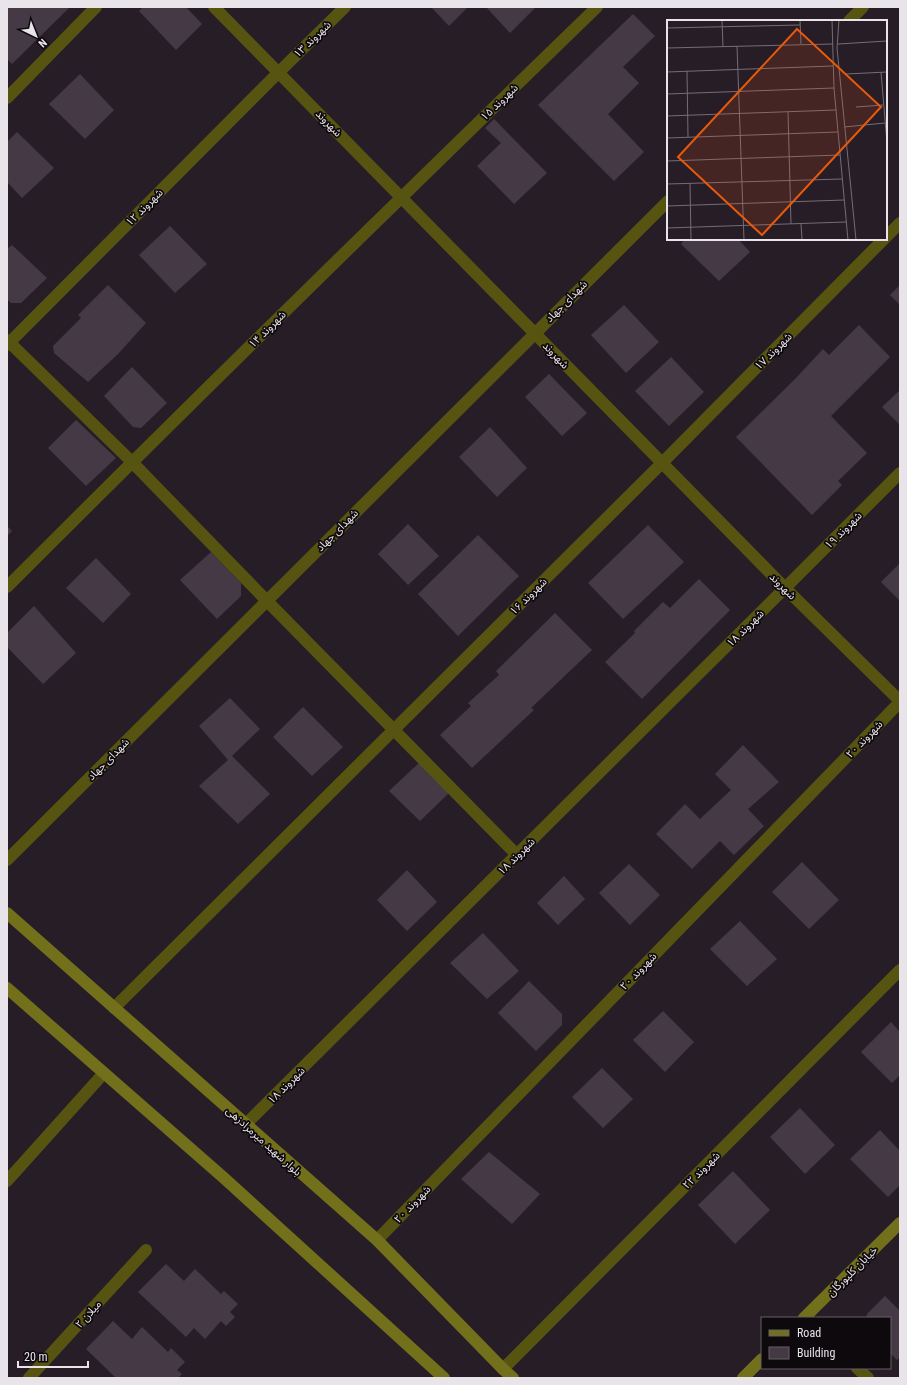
<svg xmlns="http://www.w3.org/2000/svg" width="907" height="1385" viewBox="0 0 907 1385" font-family="'Roboto Condensed','Noto Sans Arabic',sans-serif">
  <style>
    .building { fill: #443945 }
    .lines { fill: none; stroke-linecap: round; stroke-linejoin: round }
    .minor { stroke: #575411; stroke-width: 12 }
    .tertiary { stroke: #575411; stroke-width: 12 }
    .secondary { stroke: #73701b; stroke-width: 12 }
    .labels { text-anchor: middle; stroke-width: 3.5; stroke-linejoin: round; paint-order: stroke }
    .street-label { font-size: 11px; fill: #e9e3ea; stroke: #0d090d }
    .inset-road { fill: none; stroke: #756c75; stroke-width: 1 }
    .view { fill: #e8590c; fill-opacity: 0.15; stroke: #e8590c; stroke-width: 2 }
    .inset-edge { fill: none; stroke: #e9e3ea; stroke-width: 2 }
  </style>
  <rect width="100%" height="100%" fill="#271d27"/>
  <!-- building -->
  <g class="building">
    <polygon points="7,7 70,7 12,64 7,59"/>
    <polygon points="143,7 186,7 202,24 176,50 139,11"/>
    <polygon points="431,7 468,7 449,26"/>
    <polygon points="486,7 536,7 510,33"/>
    <polygon points="633,14 655,36 623,67 639,83 608,114 644,152 614,181 538,105"/>
    <polygon points="80,74 114,110 85,139 49,104"/>
    <polygon points="494,119 547,173 514,204 477,166 501,143 485,128"/>
    <polygon points="17,132 54,168 22,198 7,182 7,142"/>
    <polygon points="170,226 207,264 175,293 139,255"/>
    <polygon points="685,239 738,239 750,252 719,281 681,244"/>
    <polygon points="12,245 47,278 21,303 11,303 7,299 7,249"/>
    <polygon points="108,285 146,323 118,354 88,382 54,353 53,346 81,318 78,315"/>
    <polygon points="900,285 900,305 890,295"/>
    <polygon points="624,305 659,342 626,373 591,335"/>
    <polygon points="859,325 890,357 831,416 867,453 838,481 842,485 812,515 736,437 795,379 823,349 829,355"/>
    <polygon points="671,357 704,392 669,426 635,391"/>
    <polygon points="132,367 167,403 141,428 133,427 104,396"/>
    <polygon points="549,374 587,413 562,436 525,397"/>
    <polygon points="900,390 900,425 882,407"/>
    <polygon points="76,420 116,458 86,486 48,448"/>
    <polygon points="490,427 527,468 497,497 459,457"/>
    <polygon points="408,524 439,556 408,585 378,554"/>
    <polygon points="648,525 684,562 623,619 588,583"/>
    <polygon points="7,526 12,531 7,536"/>
    <polygon points="478,535 519,576 458,636 418,594"/>
    <polygon points="211,552 241,583 241,596 217,619 180,580"/>
    <polygon points="96,558 131,594 103,623 66,588"/>
    <polygon points="900,563 900,601 881,582"/>
    <polygon points="699,579 730,610 642,699 605,662 635,633 634,631 663,602 670,608"/>
    <polygon points="34,606 76,653 43,684 7,647 7,633"/>
    <polygon points="555,613 592,650 531,708 534,710 472,768 440,735 471,706 468,703 499,675 496,671"/>
    <polygon points="230,698 260,729 232,756 270,794 238,824 199,786 228,760 199,726"/>
    <polygon points="303,707 343,747 312,776 273,737"/>
    <polygon points="743,745 779,782 748,809 764,826 734,855 720,841 692,869 656,834 685,804 700,819 731,790 715,774"/>
    <polygon points="420,762 450,792 420,821 389,791"/>
    <polygon points="802,862 839,900 809,929 772,892"/>
    <polygon points="629,864 660,895 630,925 599,893"/>
    <polygon points="407,870 437,902 407,931 377,900"/>
    <polygon points="564,876 585,899 558,925 537,903"/>
    <polygon points="740,921 777,959 747,986 710,949"/>
    <polygon points="483,933 519,971 487,999 450,963"/>
    <polygon points="529,981 562,1014 562,1025 536,1051 498,1013"/>
    <polygon points="663,1011 694,1042 665,1072 633,1040"/>
    <polygon points="891,1022 900,1032 900,1075 892,1083 861,1052"/>
    <polygon points="602,1068 633,1099 603,1128 572,1097"/>
    <polygon points="800,1108 835,1145 805,1174 770,1137"/>
    <polygon points="880,1130 900,1151 900,1185 888,1197 850,1159"/>
    <polygon points="489,1152 540,1194 512,1224 461,1179"/>
    <polygon points="733,1171 770,1210 735,1244 698,1205"/>
    <polygon points="166,1264 184,1281 195,1269 221,1294 224,1291 238,1304 230,1312 235,1317 226,1326 221,1321 205,1339 194,1328 186,1337 138,1292"/>
    <polygon points="885,1296 900,1311 900,1357 897,1360 890,1353 890,1318 866,1318 867,1314"/>
    <polygon points="113,1321 132,1339 142,1327 168,1352 171,1348 185,1362 177,1370 182,1374 178,1378 116,1378 86,1349"/>
  </g>
  <g class="lines">
    <!-- minor -->
    <g class="minor">
      <polyline points="849,21 863,7"/>
      <polyline points="7,98 96,7"/>
      <polyline points="886,237 900,223"/>
      <polyline points="7,340 132,462 267,601 517,855"/>
      <polyline points="7,345 279,72 345,7"/>
      <path d="M7,587c195,-195 392,-388 590,-580"/>
      <polyline points="7,860 668,201"/>
      <polyline points="114,1008 662,463 884,239"/>
      <polyline points="246,1124 785,588 900,473"/>
      <polyline points="7,1181 104,1073"/>
      <polyline points="377,1240 900,702"/>
      <polyline points="503,1369 900,970"/>
      <polyline points="29,1378 146,1250"/>
    </g>
    <!-- tertiary -->
    <g class="tertiary">
      <polyline points="214,7 785,588 900,701"/>
      <polyline points="857,1368 868,1378"/>
    </g>
    <!-- secondary -->
    <g class="secondary">
      <polyline points="7,913 377,1240 503,1369 513,1378"/>
      <polyline points="7,988 224,1178 444,1378"/>
      <polyline points="804,1318 900,1223"/>
      <polyline points="743,1378 762,1359"/>
    </g>
  </g>
  <g class="labels">
    <!-- street labels -->
    <g class="street-label">
      <text transform="translate(312 39) rotate(-44)" y="4">شهروند ۱۳</text>
      <text transform="translate(499 102) rotate(-44)" y="4">شهروند ۱۵</text>
      <text transform="translate(329 123) rotate(46)" y="4">شهروند</text>
      <text transform="translate(144 207) rotate(-45)" y="4">شهروند ۱۲</text>
      <text transform="translate(566 301) rotate(-45)" y="4">شهدای جهاد</text>
      <text transform="translate(267 329) rotate(-45)" y="4">شهروند ۱۴</text>
      <text transform="translate(773 351) rotate(-45)" y="4">شهروند ۱۷</text>
      <text transform="translate(556 355) rotate(46)" y="4">شهروند</text>
      <text transform="translate(337 530) rotate(-45)" y="4">شهدای جهاد</text>
      <text transform="translate(843 530) rotate(-45)" y="4">شهروند ۱۹</text>
      <text transform="translate(783 586) rotate(45)" y="4">شهروند</text>
      <text transform="translate(528 596) rotate(-45)" y="4">شهروند ۱۶</text>
      <text transform="translate(745 628) rotate(-45)" y="4">شهروند ۱۸</text>
      <text transform="translate(864 739) rotate(-46)" y="4">شهروند ۲۰</text>
      <text transform="translate(108 759) rotate(-45)" y="4">شهدای جهاد</text>
      <text transform="translate(516 856) rotate(-45)" y="4">شهروند ۱۸</text>
      <text transform="translate(638 971) rotate(-46)" y="4">شهروند ۲۰</text>
      <text transform="translate(286 1085) rotate(-45)" y="4">شهروند ۱۸</text>
      <text transform="translate(264 1141) rotate(42)" y="4">بلوار شهید میرمرادزهی</text>
      <text transform="translate(701 1170) rotate(-45)" y="4">شهروند ۲۲</text>
      <text transform="translate(412 1204) rotate(-46)" y="4">شهروند ۲۰</text>
      <text transform="translate(852 1271) rotate(-45)" y="4">خیابان کلپورگان</text>
      <text transform="translate(88 1314) rotate(-48)" y="4">میلان ۲</text>
    </g>
  </g>
  <!-- overview -->
  <g transform="translate(667 20)">
    <rect width="220" height="220" fill="#271d27"/>
    <path class="inset-road" d="M55,0l1,27M133,0l1,24M165,0l2,68 14,152M172,0l-2,28 19,192M0,8l133,-3M171,24l49,-3M70,26l7,194M0,28l166,-4M20,51l1,66M0,52l166,-6M214,52l6,71M179,54l41,-2M0,74l167,-6M189,87l27,-2M121,92l3,112M0,96l169,-6M177,107l41,-4M0,118l171,-6M0,141l173,-6M23,163l1,57M0,164l175,-5M0,186l177,-6M134,204l1,15M0,208l179,-6"/>
    <path class="view" d="M130,9l84,78 -119,128 -84,-78z"/>
    <rect width="220" height="220" class="inset-edge"/>
  </g>
  <!-- border -->
  <rect width="907" height="1385" fill="none" stroke="#e9e3ea" stroke-width="16"/>
  <!-- legend -->
  <rect x="761" y="1317" width="130" height="52" fill="#0d090d" stroke="#656065"/>
  <rect x="769" y="1330" width="20" height="6" fill="#73701b" stroke="#656065"/>
  <text x="797" y="1337" font-size="12" fill="#e9e3ea">Road</text>
  <rect x="769" y="1347" width="20" height="12" fill="#443945" stroke="#656065"/>
  <text x="797" y="1357" font-size="12" fill="#e9e3ea">Building</text>
  <!-- north arrow -->
  <g transform="translate(36 36) rotate(137)" stroke="#0d090d" stroke-width="3" paint-order="stroke">
  <path d="M0-3L7 15L0 10L-7 15Z" fill="#e9e3ea"/>
  <text y="-6" font-size="11" font-weight="bold" text-anchor="middle" fill="#e9e3ea">N</text>
  </g>
  <!-- scale -->
  <path d="M18 1361v6h70v-6" fill="none" stroke="#e9e3ea" stroke-width="2"/>
  <text x="24" y="1361" font-size="12" fill="#e9e3ea" stroke="#0d090d" stroke-width="3" paint-order="stroke">20 m</text>
</svg>
